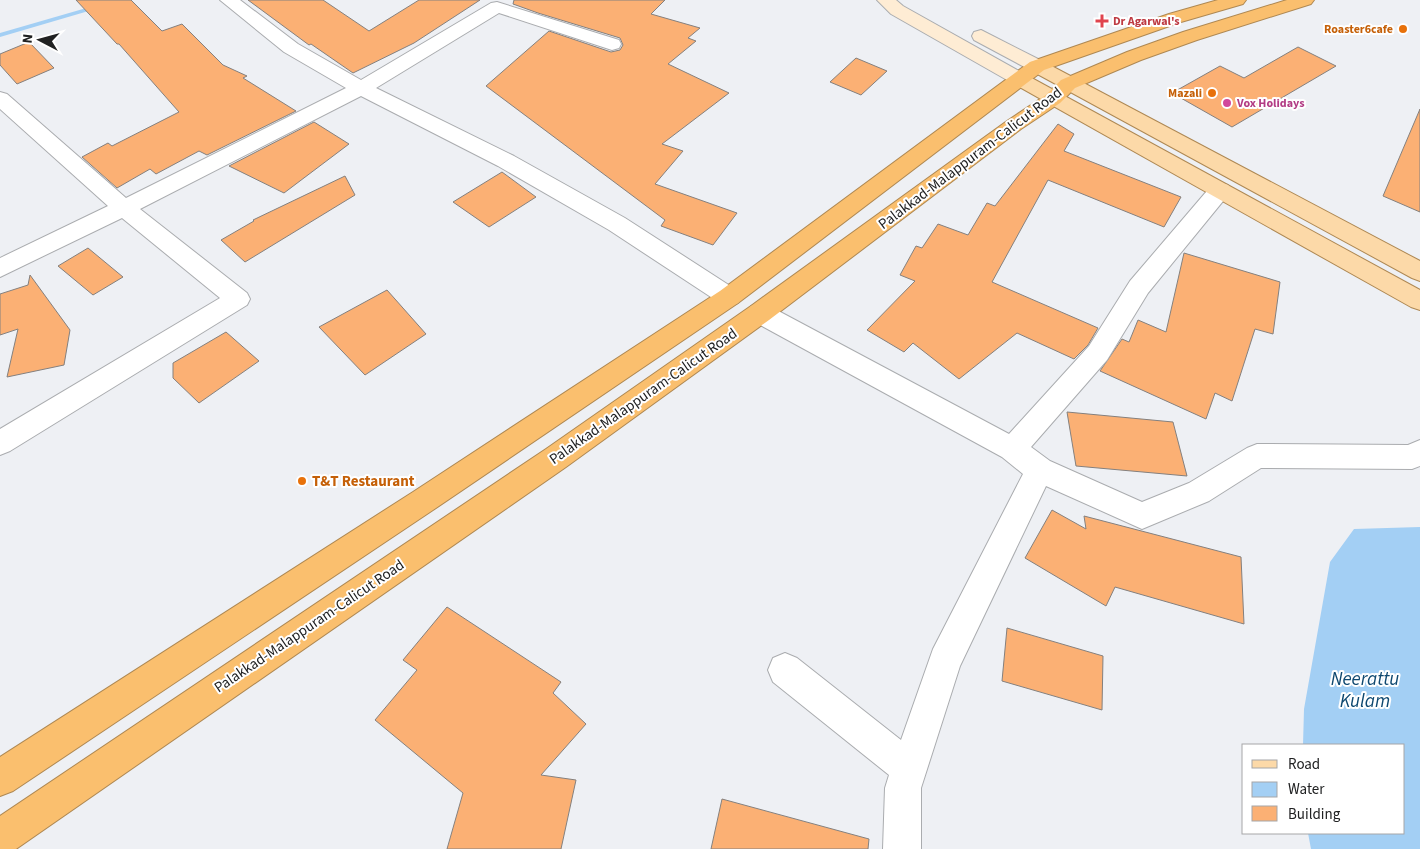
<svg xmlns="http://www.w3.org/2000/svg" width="1420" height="849" viewBox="0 0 1420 849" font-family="'Source Sans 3',sans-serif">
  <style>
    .water { fill: #a3cff4 }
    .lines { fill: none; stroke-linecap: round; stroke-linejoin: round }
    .stream { fill: #a3cff4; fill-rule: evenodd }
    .building { fill: #fbb074; stroke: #84807e }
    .street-casing { stroke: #aaacaf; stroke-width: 2 }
    .secondary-casing { stroke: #aaacaf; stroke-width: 2 }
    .primary-casing { stroke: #ae8853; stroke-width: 2 }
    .highway-casing { stroke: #ae8853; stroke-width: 2 }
    .street { fill: #fff; fill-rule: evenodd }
    .secondary { fill: #feecd4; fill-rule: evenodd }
    .primary { fill: #fcd9a8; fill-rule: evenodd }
    .highway { fill: #fabf6e; fill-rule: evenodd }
    .health-dot { fill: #e0444e; stroke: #fff; stroke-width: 2 }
    .food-dot { fill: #e8710a; stroke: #fff; stroke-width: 2 }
    .hotel-dot { fill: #d1479c; stroke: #fff; stroke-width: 2 }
    .labels { text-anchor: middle; stroke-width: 4; stroke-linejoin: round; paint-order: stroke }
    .far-health-label { font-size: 12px; font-weight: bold; fill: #be3a42; stroke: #fff; text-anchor: start }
    .far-food-label { font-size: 12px; font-weight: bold; fill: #c56008; stroke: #fff; text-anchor: end }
    .far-hotel-label { font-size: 12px; font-weight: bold; fill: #b23c85; stroke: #fff; text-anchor: start }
    .street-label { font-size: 15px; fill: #202122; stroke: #fff }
    .food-label { font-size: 15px; font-weight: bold; fill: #c56008; stroke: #fff; text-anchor: start }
    .near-water-label { font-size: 19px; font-style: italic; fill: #0e4870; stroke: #fff }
  </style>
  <rect width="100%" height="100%" fill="#eef0f4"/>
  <!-- water -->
  <polygon class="water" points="1420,527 1420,849 1311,849 1308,833 1404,833 1404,745 1303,745 1304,709 1330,562 1354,529"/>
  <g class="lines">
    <!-- stream -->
    <polygon class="stream" points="114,0 126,0 0,37 0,33"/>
  </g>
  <!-- building -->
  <g class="building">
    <polygon points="76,0 131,0 162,31 182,24 223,65 247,76 243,78 296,111 207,155 199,151 156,174 150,169 117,188 82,157 108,143 112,146 179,112 119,44 117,44"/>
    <polygon points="248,0 323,0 369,31 419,0 480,0 414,43 353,73 311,44 309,45"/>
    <polygon points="514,0 665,0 651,14 700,28 688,38 696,41 668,64 729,93 662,144 683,151 655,184 737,213 713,245 661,226 665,220 486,86 549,31 611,52 620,50 623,45 620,38 538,13 513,4"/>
    <polygon points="29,42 54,68 17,84 0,65 0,54"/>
    <polygon points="1298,47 1336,66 1232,127 1172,93 1220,66 1244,78"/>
    <polygon points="856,58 887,71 861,95 830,82"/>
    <polygon points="1420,109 1420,212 1383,196"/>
    <polygon points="314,122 349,144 284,193 229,166"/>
    <polygon points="1058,124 1074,134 1064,151 1181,197 1164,227 1048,180 992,282 1098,328 1088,345 1074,359 1017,333 959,379 913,343 904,352 867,330 915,281 900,275 916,246 922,248 938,224 968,235 987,203 995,206"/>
    <polygon points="502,172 536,197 489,227 453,202"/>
    <polygon points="345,176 355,195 245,262 221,240 254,221 253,220"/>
    <polygon points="88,248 123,277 93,295 58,266"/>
    <polygon points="1184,253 1280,282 1273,334 1255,329 1232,401 1215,393 1206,419 1100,371 1122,339 1129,342 1138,320 1166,332"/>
    <polygon points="30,275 70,330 64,365 7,377 18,329 0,335 0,294 28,285"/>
    <polygon points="387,290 426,334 365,375 319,327"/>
    <polygon points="226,332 259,361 199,403 173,378 173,363"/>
    <polygon points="1067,412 1173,422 1187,476 1076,466"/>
    <polygon points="1052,510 1086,529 1084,516 1241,557 1244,624 1115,587 1106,606 1025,558"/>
    <polygon points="447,607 561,682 553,693 586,724 541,775 576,780 561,849 447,849 463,793 375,720 417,670 403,660"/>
    <polygon points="1007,628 1103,656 1102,710 1002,681"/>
    <polygon points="722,799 869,839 868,849 711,849"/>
  </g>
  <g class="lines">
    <defs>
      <g id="street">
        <polygon points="220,0 240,0 298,44 361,80 491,3 497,2 619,40 621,44 619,48 612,50 499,13 376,88 514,156 625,218 738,291 741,297 738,303 729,306 720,303 609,230 498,166 361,96 140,209 247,293 250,299 247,305 10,451 0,455 0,429 220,298 122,218 0,277 0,258 108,206 0,109 0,92 7,94 126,198 346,88 284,52"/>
        <polygon points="1220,183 1228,185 1231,190 1228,195 1148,293 1107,360 1031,447 1050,461 1142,502 1189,483 1247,448 1257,444 1408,445 1420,440 1420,466 1412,469 1261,468 1209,501 1142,529 1046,486 960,666 921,788 921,849 883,849 885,788 889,775 773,682 768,670 773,658 785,653 797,658 901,740 933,649 1023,474 1002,457 751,320 748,313 751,306 760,304 769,306 1009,434 1089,346 1130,281 1212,185"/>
      </g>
      <g id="secondary">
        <polygon points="877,0 896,0 903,6 1028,76 1031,80 1028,84 1021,86 1014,84 891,14"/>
        <polygon points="981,30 1044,62 1047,66 1044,70 1037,72 1030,70 974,40 972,36 974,32"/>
      </g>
      <g id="primary">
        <polygon points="1037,60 1044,62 1420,261 1420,281 1412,278 1030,70 1027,66 1030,62"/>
        <polygon points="1021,74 1028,76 1420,290 1420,310 1411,307 1014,84 1011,80 1014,76"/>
      </g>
      <g id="highway">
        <polygon points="1218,0 1246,0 1243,4 1181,22 1044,70 738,303 433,510 13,791 0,796 0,757 413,492 720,291 1030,62 1169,14"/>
        <polygon points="1287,0 1314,0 1311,4 1197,40 1141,60 1075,88 1060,103 1021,129 769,320 566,467 16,849 0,849 0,816 546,449 751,306 1007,121 1046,95 1061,80 1127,52 1183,32"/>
      </g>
    </defs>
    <!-- street casing -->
    <use href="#street" class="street-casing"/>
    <!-- secondary casing -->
    <use href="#secondary" class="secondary-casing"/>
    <!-- primary casing -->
    <use href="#primary" class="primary-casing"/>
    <!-- highway casing -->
    <use href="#highway" class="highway-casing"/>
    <!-- street -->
    <use href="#street" class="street"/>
    <!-- secondary -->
    <use href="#secondary" class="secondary"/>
    <!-- primary -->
    <use href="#primary" class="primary"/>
    <!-- highway -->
    <use href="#highway" class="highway"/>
  </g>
  <!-- markers -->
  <path class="health-dot" d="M1099.5 13.5h5v5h5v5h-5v5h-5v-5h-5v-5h5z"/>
  <g class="food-dot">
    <circle cx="1403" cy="29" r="5"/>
    <circle cx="1212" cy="93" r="5"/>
    <circle cx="302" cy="481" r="5"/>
  </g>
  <circle class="hotel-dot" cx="1227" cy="103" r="5"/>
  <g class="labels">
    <!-- far-health labels -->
    <g class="far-health-label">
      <text x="1113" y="25">Dr Agarwal's</text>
    </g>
    <!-- far-food labels -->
    <g class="far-food-label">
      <text x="1393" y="33">Roaster6cafe</text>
      <text x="1202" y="97">Mazali</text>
    </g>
    <!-- far-hotel labels -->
    <g class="far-hotel-label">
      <text x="1237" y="107">Vox Holidays</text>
    </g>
    <!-- street labels -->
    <g class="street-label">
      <text transform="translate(970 158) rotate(-37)" y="5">Palakkad-Malappuram-Calicut Road</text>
      <text transform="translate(643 396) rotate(-35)" y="5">Palakkad-Malappuram-Calicut Road</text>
      <text transform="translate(309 626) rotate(-34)" y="5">Palakkad-Malappuram-Calicut Road</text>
    </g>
    <!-- food labels -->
    <g class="food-label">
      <text x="312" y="486">T&amp;T Restaurant</text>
    </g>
    <!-- near-water labels -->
    <g class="near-water-label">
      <text x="1365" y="685">Neerattu<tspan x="1365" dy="22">Kulam</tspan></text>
    </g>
  </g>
  <!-- legend -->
  <rect x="1242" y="744" width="162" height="90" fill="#ffffff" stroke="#a6a6a7"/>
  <rect x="1252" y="760" width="25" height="8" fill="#fcd9a8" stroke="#a6a6a7"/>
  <text x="1288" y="769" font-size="15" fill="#202122">Road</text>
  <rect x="1252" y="782" width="25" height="15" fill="#a3cff4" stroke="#a6a6a7"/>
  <text x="1288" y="794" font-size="15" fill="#202122">Water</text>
  <rect x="1252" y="806" width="25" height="15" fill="#fbb074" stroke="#a6a6a7"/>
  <text x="1288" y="819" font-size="15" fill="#202122">Building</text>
  <!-- north arrow -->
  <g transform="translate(40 40) rotate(276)" stroke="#ffffff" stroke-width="4" paint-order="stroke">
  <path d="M0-4L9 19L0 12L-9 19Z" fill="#202122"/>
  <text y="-8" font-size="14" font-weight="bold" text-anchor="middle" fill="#202122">N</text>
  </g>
</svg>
